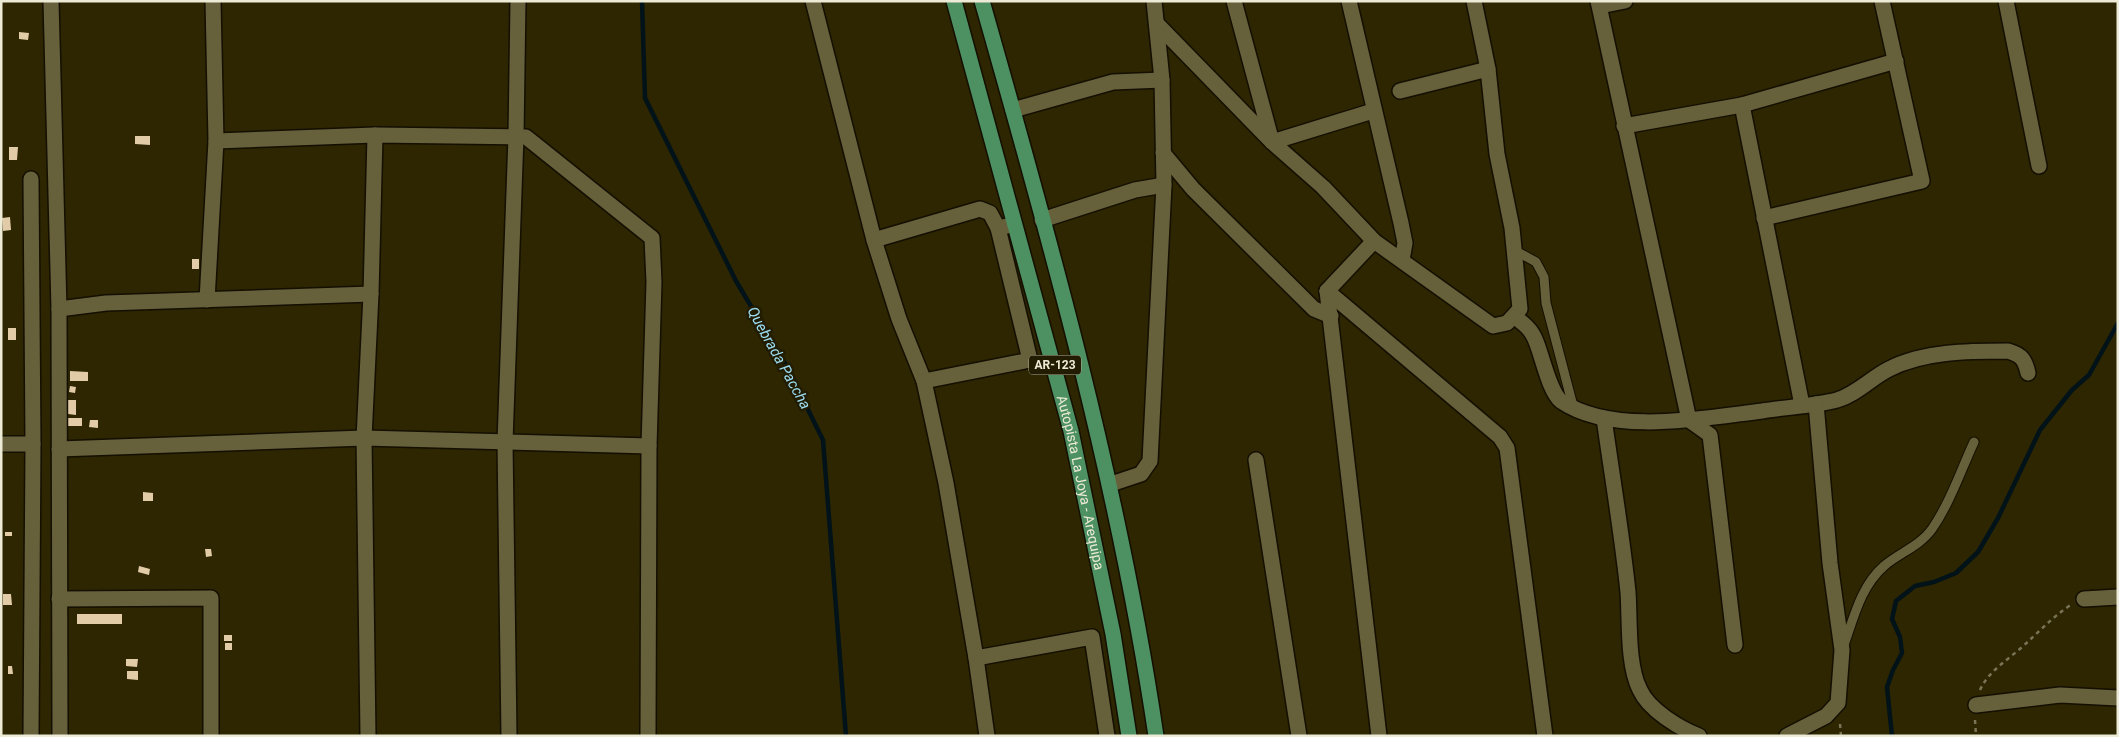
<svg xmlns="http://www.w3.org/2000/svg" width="2119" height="737" viewBox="0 0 2119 737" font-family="Roboto,sans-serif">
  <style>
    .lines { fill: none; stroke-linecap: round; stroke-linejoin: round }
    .stream { stroke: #011319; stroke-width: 4.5 }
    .building { fill: #e2cca7 }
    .service-casing { stroke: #140f00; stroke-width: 11 }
    .minor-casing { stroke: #140f00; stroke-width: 18 }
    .primary-casing { stroke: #140f00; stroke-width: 18 }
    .path { stroke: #797456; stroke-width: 2.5; stroke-dasharray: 4 4; stroke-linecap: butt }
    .service { stroke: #66603b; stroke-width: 9 }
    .minor { stroke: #66603b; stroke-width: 15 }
    .primary { stroke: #4d9162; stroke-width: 15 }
    .labels { text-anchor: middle; stroke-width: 5; stroke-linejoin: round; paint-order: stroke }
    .shield { fill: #221d02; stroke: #b0ac96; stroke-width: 1 }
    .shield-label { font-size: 12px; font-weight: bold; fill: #edead6 }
    .street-label { font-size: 14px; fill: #edead6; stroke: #221d02 }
    .water-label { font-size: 15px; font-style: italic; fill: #9cddf2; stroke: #221d02 }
  </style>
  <rect width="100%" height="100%" fill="#2d2601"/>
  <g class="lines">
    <!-- stream -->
    <g class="stream">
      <polyline points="642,1 645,98 736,281 786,365 823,440 846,736"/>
      <polyline points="1892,736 1887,687 1893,670 1902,653 1900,637 1892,619 1896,601 1915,586 1934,582 1956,573 1978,552 1998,518 2040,430 2072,390 2089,375 2118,323"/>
    </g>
  </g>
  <!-- building -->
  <g class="building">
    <polygon points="19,32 29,33 28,40 19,39"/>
    <polygon points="135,136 150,136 150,145 135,144"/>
    <polygon points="9,147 18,147 17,160 9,160"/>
    <polygon points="10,217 11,230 3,231 2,218"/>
    <rect x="192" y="259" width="7" height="10"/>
    <rect x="8" y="328" width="8" height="12"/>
    <polygon points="70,371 88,372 88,381 70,381"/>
    <polygon points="70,386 76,387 75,393 69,392"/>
    <polygon points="68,400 76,400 76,415 68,414"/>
    <rect x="68" y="418" width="14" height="8"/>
    <polygon points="90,420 98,420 98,428 89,427"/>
    <polygon points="143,492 153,493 153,501 143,501"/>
    <rect x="5" y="532" width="7" height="4"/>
    <polygon points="205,549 211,549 212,556 206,557"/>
    <polygon points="139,566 150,569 149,575 138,572"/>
    <polygon points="3,594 11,594 12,605 3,605"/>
    <rect x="77" y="614" width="45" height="10"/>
    <rect x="224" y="635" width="8" height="6"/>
    <rect x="225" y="643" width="7" height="7"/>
    <polygon points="126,659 138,659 137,667 126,666"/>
    <polygon points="8,666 12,666 13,674 8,674"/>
    <polygon points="127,671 138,671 138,680 127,679"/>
  </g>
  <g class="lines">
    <defs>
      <g id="service">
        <polyline points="1514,250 1536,262 1544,277 1546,303 1573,406"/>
        <path d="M1844,645c10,-28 17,-59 40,-79 15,-13 36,-20 48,-37 18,-26 29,-59 42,-87"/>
      </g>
      <g id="minor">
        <polyline points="51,1 59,309 60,736"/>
        <polyline points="813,1 874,240 899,319 924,381 946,483 976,658 987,736"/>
        <polyline points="1234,1 1272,142 1373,111"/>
        <polyline points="1349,1 1401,223 1405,243 1402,260"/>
        <polyline points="1598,1 1689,420 1710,435 1735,645"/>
        <polyline points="2006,1 2039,166"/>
        <polyline points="1600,6 1625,1"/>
        <polyline points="1158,25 1272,142 1323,187 1374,241 1493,326 1507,323 1520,309 1512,228 1497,154 1488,69 1474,1"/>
        <polyline points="1400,91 1488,69"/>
        <polyline points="1742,105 1802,405"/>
        <polyline points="1013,110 1113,82 1162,80"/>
        <polyline points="1624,126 1742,105 1896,61"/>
        <polyline points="216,141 375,135 526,137 652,238 654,282 649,446 648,736"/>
        <polyline points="1163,153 1193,189 1314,309 1331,316"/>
        <polyline points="1764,218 1922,181 1882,1"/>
        <polyline points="1042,220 1135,190 1164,185"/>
        <polyline points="874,240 980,209 990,213 998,228 1007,226"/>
        <polyline points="1327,291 1500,437 1507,448 1545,736"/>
        <polyline points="1327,291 1379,736"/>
        <polyline points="1327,291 1374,241"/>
        <polyline points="207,300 216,141 213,1"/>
        <polyline points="59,309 106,303 371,294"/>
        <path d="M1515,317c8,6 16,12 20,22 7,15 14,53 26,62 51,35 143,17 201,10 25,-4 51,-5 75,-11 20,-6 34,-22 52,-31 35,-18 81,-18 119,-18 14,4 17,9 20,22"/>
        <polyline points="924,381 1030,360 998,228"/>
        <path d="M1604,418c8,58 18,116 24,174 2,28 -1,73 12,98 9,20 39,38 59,46"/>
        <polyline points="1,444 33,444"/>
        <polyline points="59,449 364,438 649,446"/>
        <polyline points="1256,460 1299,736"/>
        <polyline points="1111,484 1141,474 1150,461 1164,185 1162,80 1154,1"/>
        <polyline points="59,599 211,598 211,736"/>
        <polyline points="2084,599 2118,597"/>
        <polyline points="976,658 1092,637 1107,736"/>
        <polyline points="1976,705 2060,695 2118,698"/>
        <polyline points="31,736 33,444 31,179"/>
        <polyline points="368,736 364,438 371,294 375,135"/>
        <polyline points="509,736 505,442 516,136 518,1"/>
        <polyline points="1787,736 1826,716 1838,703 1842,650 1830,563 1816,404"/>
      </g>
      <g id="primary">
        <path id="s1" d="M954,1l117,430 42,203 16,102"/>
        <path d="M982,1c69,242 137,485 174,735"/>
      </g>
    </defs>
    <!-- service casing -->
    <use href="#service" class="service-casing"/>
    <!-- minor casing -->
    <use href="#minor" class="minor-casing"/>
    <!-- primary casing -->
    <use href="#primary" class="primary-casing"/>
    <!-- path -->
    <g class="path">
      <path d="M1980,690c8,-18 26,-29 41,-42 18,-16 30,-30 51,-44"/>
      <polyline points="1975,720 1976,736"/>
      <polyline points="1840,724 1841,736"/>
    </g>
    <!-- service -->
    <use href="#service" class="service"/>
    <!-- minor -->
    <use href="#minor" class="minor"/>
    <!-- primary -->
    <use href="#primary" class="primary"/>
  </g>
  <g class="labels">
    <!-- shield labels -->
    <rect class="shield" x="1029" y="355.5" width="52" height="19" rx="4"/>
    <g class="shield-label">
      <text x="1055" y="369">AR-123</text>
    </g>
    <!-- street labels -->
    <g class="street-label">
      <text dy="5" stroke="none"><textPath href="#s1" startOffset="498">Autopista La Joya - Arequipa</textPath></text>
    </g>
    <!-- water labels -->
    <g class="water-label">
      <text transform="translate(779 358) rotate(61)" y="5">Quebrada Paccha</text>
    </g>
  </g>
  <!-- border -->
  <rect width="2119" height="737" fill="none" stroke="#edead6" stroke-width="5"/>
</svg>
